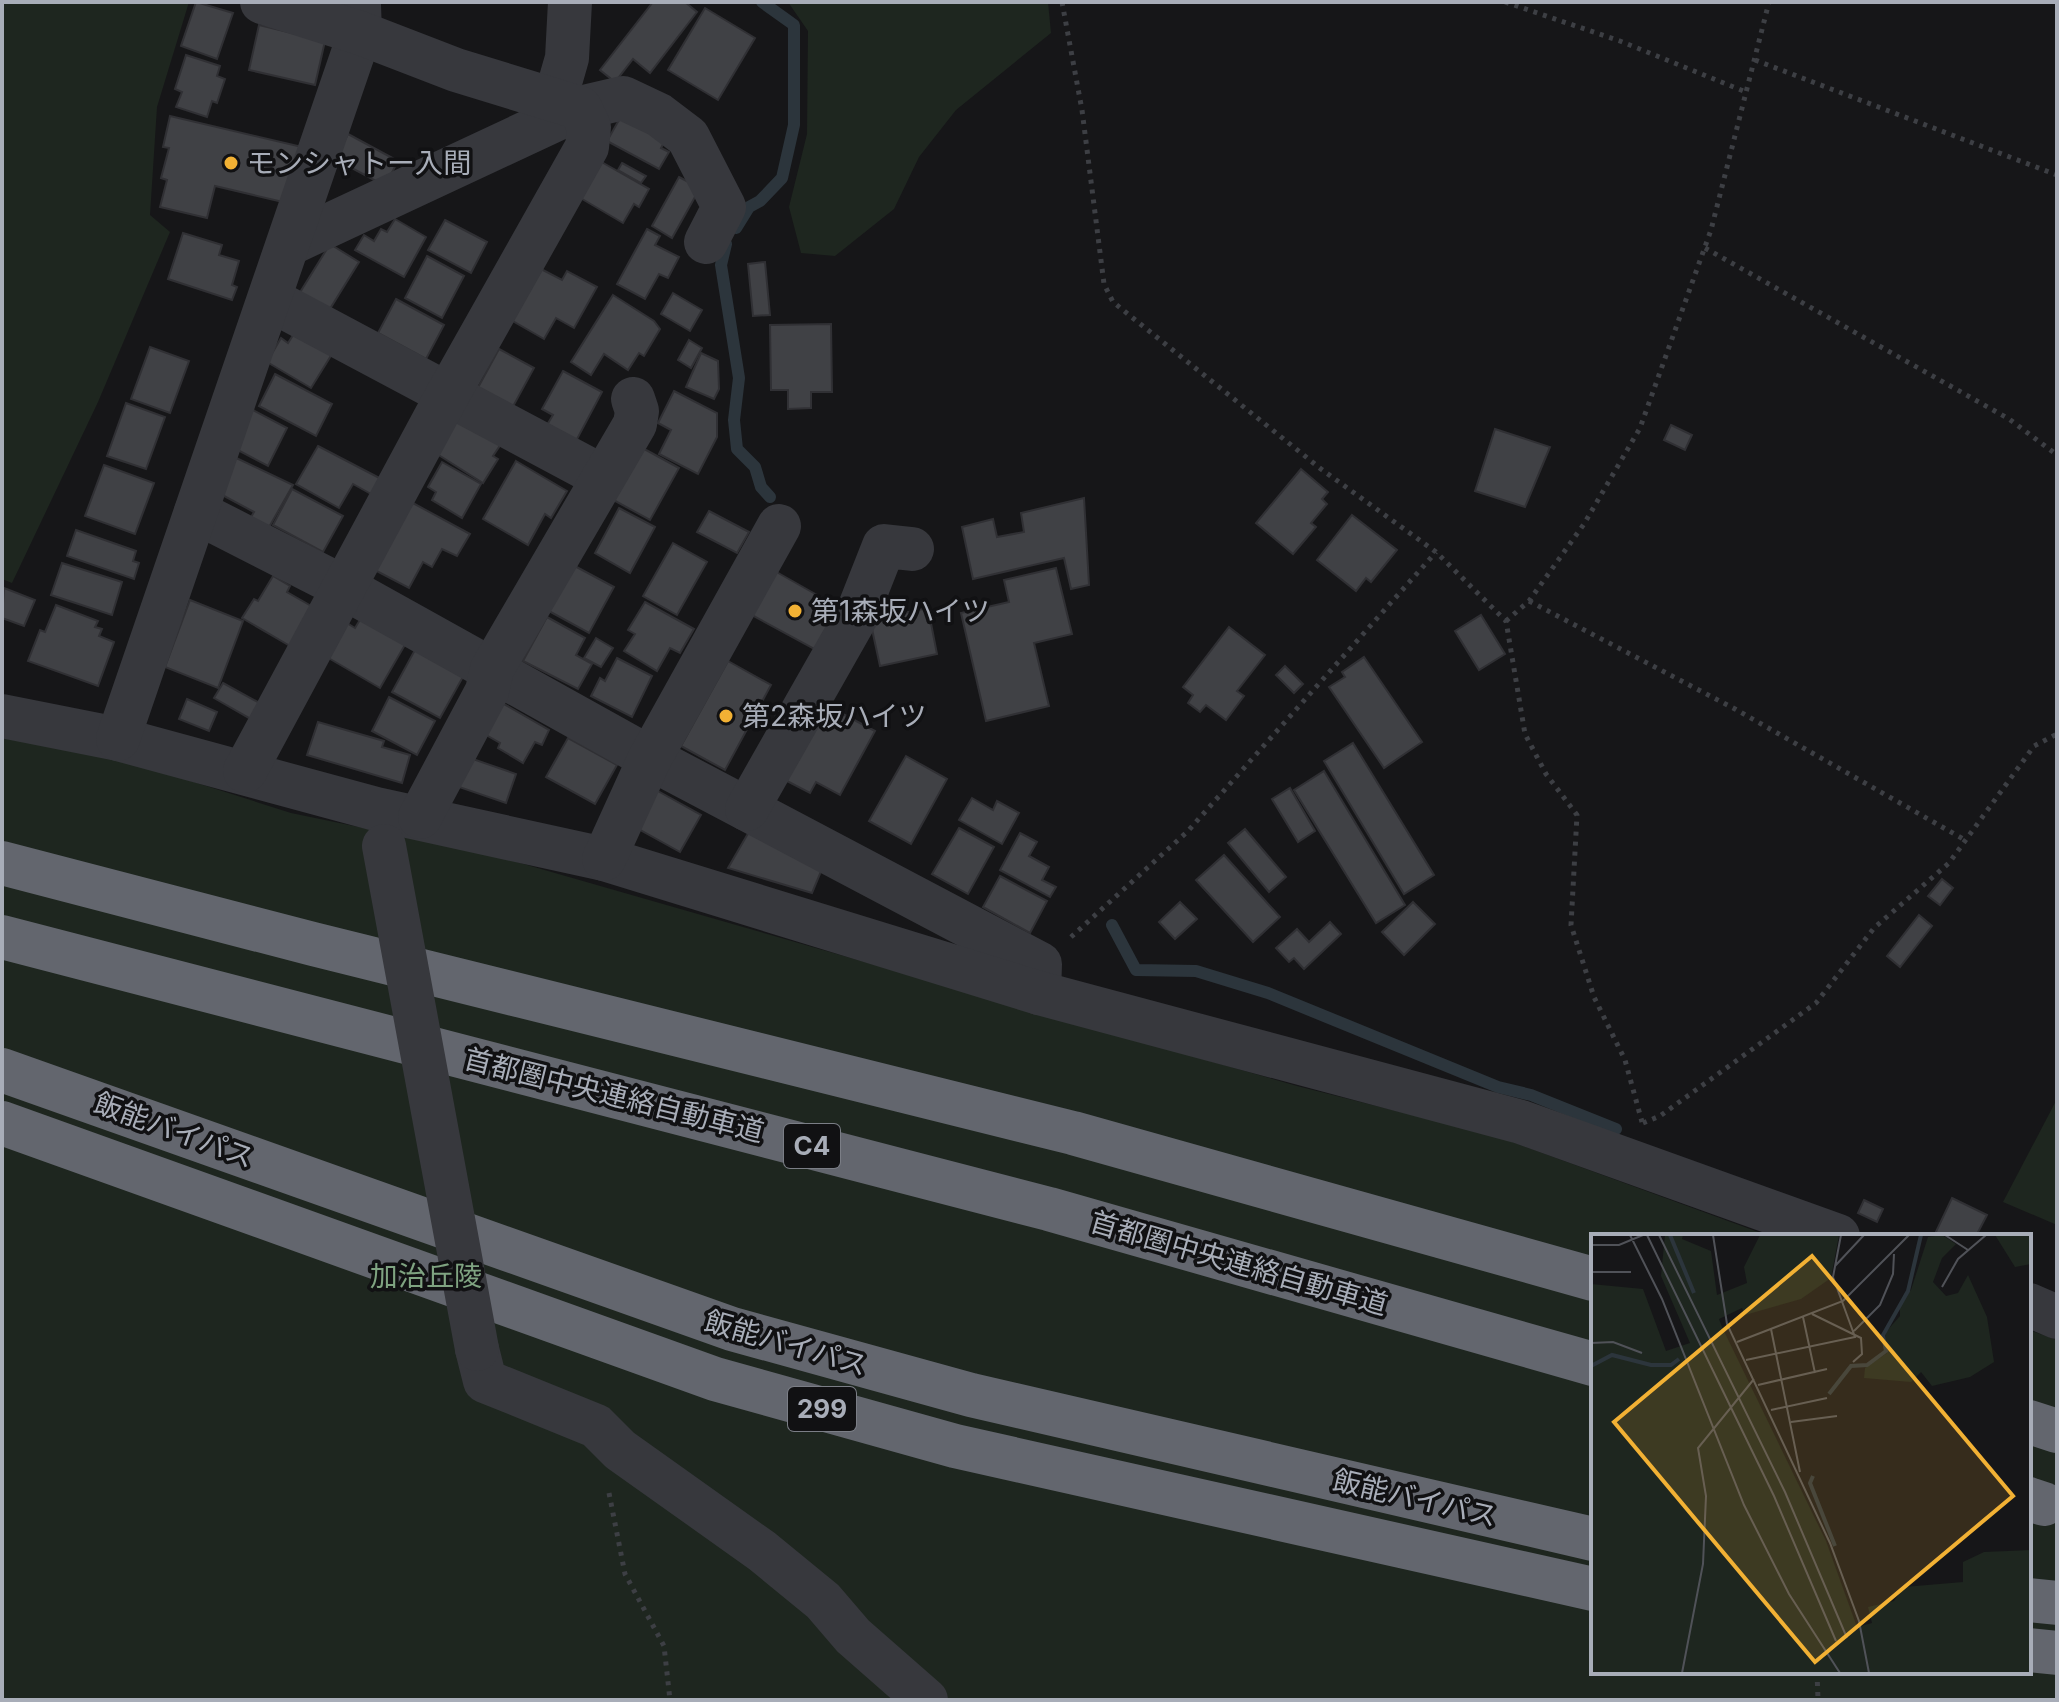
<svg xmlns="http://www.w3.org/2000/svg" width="2059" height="1702" viewBox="0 0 2059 1702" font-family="Inter,'Noto Sans JP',sans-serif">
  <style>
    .green { fill: #1e261f }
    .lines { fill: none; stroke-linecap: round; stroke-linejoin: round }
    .stream { stroke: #2c353c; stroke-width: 12 }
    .building { fill: #404145; stroke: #303034; stroke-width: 2 }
    .path { stroke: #3d3f44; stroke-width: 5; stroke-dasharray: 4 6; stroke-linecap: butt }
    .minor { stroke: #37383d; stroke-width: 44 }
    .highway { stroke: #63666e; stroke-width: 44 }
    .minor-bridge { stroke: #37383d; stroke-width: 44 }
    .poi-dot { fill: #f2b134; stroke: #111113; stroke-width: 3 }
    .labels { text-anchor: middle; stroke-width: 7; stroke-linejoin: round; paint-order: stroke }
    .shield { fill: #111113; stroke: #7b7e86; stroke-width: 2 }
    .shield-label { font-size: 26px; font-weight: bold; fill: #a8adb8 }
    .poi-label { font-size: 28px; fill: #a8adb8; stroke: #111113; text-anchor: start }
    .street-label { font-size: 28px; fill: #a8adb8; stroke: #111113 }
    .park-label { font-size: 28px; fill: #7fa381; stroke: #111113 }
    .inset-river { fill: none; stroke: #2c353c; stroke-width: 4 }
    .inset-road { fill: none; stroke: #505258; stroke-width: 2 }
    .view { fill: #f2b134; fill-opacity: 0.15; stroke: #f2b134; stroke-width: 4 }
    .inset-edge { fill: none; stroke: #a8adb8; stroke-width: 4 }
  </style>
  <rect width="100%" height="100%" fill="#161618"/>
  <!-- green -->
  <g class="green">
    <polygon points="2,2 189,2 157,107 150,215 170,232 98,402 12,583 2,579"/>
    <polygon points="788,2 1048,2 1051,33 956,110 919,157 894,209 835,256 801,253 789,207 807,134 808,31"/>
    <polygon points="2,738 109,755 291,813 485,853 1297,1086 1496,1136 1769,1236 1593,1236 1593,1672 2029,1672 2029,1330 2057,1340 2057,1700 2,1700"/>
    <polygon points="2057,1099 2057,1225 2003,1202"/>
  </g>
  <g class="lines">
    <!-- stream -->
    <g class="stream">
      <polyline points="736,228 749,207 760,201 782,178 794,125 794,25 762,2"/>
      <polyline points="726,244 721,265 739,378 734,420 737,449 755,467 761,487 770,497"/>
      <polyline points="1112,925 1136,970 1196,971 1268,993 1498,1087 1531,1095 1616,1129"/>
    </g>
  </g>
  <!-- building -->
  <g class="building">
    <polygon points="196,2 233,13 217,59 181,46"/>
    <polygon points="653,2 685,2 697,12 650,73 633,59 615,82 600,70"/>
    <polygon points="705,8 755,38 718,100 668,70"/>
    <polygon points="259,25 325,41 315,85 249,70"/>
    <polygon points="186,55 220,66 217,76 225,79 217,103 212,101 207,117 176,107 182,92 175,89"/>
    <polygon points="623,113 667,137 661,148 669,152 659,169 607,141"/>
    <polygon points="170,116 302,147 283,202 215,186 207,218 160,207 167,180 161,178 169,148 163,147"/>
    <polygon points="348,134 398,161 385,186 335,159"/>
    <polygon points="598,160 649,189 639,207 634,204 623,223 577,196"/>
    <polygon points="622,163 646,176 641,183 618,170"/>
    <polygon points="679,177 700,188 672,238 652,226"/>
    <polygon points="395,219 426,237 404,277 355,250 364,235 374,241 381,229 387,232"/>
    <polygon points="445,220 487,242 471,273 428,250"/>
    <polygon points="647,229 660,236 655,245 679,257 668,278 659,274 645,299 617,284"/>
    <polygon points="183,233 222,245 219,255 239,261 232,285 237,287 232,300 168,279"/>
    <polygon points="330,244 359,262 328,312 299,294"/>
    <polygon points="427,256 464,276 442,318 405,298"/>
    <polygon points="765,262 770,315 753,316 748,264"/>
    <polygon points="541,269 562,280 567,271 597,287 574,328 556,318 544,339 504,316"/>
    <polygon points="673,293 702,310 690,331 661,314"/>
    <polygon points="613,295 654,321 660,329 644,356 639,353 628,370 604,354 591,375 571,362"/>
    <polygon points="396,299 444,325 426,359 378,333"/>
    <polygon points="831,324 832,392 811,392 811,408 788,409 788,390 771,390 770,325"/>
    <polygon points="295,332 332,354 311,388 267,362 281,338 288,343"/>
    <polygon points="689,340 702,348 691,368 678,360"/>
    <polygon points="150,347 189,361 170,413 131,399"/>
    <polygon points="499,349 534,368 510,412 475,393"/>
    <polygon points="701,353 718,361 719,389 714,399 686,387"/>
    <polygon points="563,371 602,392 576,441 547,425 553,415 542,409"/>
    <polygon points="275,374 332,404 316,436 259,406"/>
    <polygon points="674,391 717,413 717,437 698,474 659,454 671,430 658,423"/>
    <polygon points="126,403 165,417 146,469 107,456"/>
    <polygon points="251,409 287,428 268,466 232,447"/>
    <polygon points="456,416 501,444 493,456 498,459 483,483 437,454"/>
    <polygon points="1671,425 1692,435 1685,450 1664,440"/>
    <polygon points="1495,429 1550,447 1525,507 1475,491"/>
    <polygon points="637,445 679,468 650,520 608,497"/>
    <polygon points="318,446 389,483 380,499 353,484 339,508 296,484"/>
    <polygon points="230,455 293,485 268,529 250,519 254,512 211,489"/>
    <polygon points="516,461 567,491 551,518 545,514 528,545 483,519"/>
    <polygon points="442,462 481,484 462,518 432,500 436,492 428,487"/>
    <polygon points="104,465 154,483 135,534 85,516"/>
    <polygon points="1301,469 1328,492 1322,499 1327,504 1311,523 1316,527 1293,554 1256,523"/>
    <polygon points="292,489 343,516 323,552 273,525"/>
    <polygon points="1084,498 1089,585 1071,589 1064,558 973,579 962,527 993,519 997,537 1024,532 1021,513"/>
    <polygon points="411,502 470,534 457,556 442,549 432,567 423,562 409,588 369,567"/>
    <polygon points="619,508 655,527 630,573 595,553"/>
    <polygon points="709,511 749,532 737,553 697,532"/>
    <polygon points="1352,515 1397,550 1371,582 1366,578 1356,591 1317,560"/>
    <polygon points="76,530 136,551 133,561 139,563 134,579 67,556"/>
    <polygon points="673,543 707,562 677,615 643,596"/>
    <polygon points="62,563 122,582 112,615 51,595"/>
    <polygon points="571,564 614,587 589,633 547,610"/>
    <polygon points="1056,568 1072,634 1034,643 1049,706 986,721 961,613 1009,602 1004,580"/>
    <polygon points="773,570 840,608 816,650 750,614"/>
    <polygon points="273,576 290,586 287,592 313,607 290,646 242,618 254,599 258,601"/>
    <polygon points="4,588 35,600 24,626 2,618"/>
    <polygon points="190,600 243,621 218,688 165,667"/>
    <polygon points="645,602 694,629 680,653 670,648 657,671 624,651 635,634 628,630"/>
    <polygon points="56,605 98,621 95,627 102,629 99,636 114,642 98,686 28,661 40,630 45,632"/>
    <polygon points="928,608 937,654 880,666 870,620"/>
    <polygon points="1481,615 1505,654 1479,670 1455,631"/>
    <polygon points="547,617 585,638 576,655 592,664 578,689 523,661"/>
    <polygon points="361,618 406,643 380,688 325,656 345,622 355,628"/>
    <polygon points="1229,627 1265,655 1237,691 1244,696 1226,720 1206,705 1200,712 1188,703 1193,695 1183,687"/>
    <polygon points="596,638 613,648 601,667 584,658"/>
    <polygon points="416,648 464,675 440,718 392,692"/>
    <polygon points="1364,657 1422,742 1384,768 1329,687 1345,677 1342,672"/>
    <polygon points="617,658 652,676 632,717 591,696 600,678 605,681"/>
    <polygon points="728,661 771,685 725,770 681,746"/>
    <polygon points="1285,666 1303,684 1294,693 1276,675"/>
    <polygon points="223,683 265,706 256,722 214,698"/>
    <polygon points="389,697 435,721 417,755 372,731"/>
    <polygon points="187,699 217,712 209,731 179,719"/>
    <polygon points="497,700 549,730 542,745 535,742 523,763 498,748 500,743 479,731"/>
    <polygon points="826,705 875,731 840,795 816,782 810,793 785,780"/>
    <polygon points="318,722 384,741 382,747 410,755 402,783 307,755"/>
    <polygon points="568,738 617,765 595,804 546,777"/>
    <polygon points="1353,743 1434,875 1404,894 1324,761"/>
    <polygon points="906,756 947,779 911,844 869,821"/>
    <polygon points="470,758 516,774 506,803 459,787"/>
    <polygon points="1324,771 1405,905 1376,923 1294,790"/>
    <polygon points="647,785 701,815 680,852 626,822"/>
    <polygon points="1290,788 1315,831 1298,842 1272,799"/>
    <polygon points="972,798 993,810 997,801 1019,813 1002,844 959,820"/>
    <polygon points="959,828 994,847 968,894 932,874"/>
    <polygon points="1245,829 1286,877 1269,892 1228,843"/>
    <polygon points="750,830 822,869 812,893 728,868"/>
    <polygon points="1020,833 1037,842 1029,856 1049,867 1042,880 1056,887 1050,897 1000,870"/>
    <polygon points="1224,855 1280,917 1253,942 1196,880"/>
    <polygon points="1000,876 1047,901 1030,933 983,907"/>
    <polygon points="1942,879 1953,888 1940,905 1928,896"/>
    <polygon points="1180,902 1197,919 1175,939 1159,922"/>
    <polygon points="1413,902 1435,924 1404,955 1382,932"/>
    <polygon points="1919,915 1932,926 1900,967 1887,956"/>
    <polygon points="1330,922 1341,934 1304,969 1294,958 1289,962 1276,948 1297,929 1309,942"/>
    <polygon points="1952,1198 1987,1215 1976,1236 1934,1236"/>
    <polygon points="1864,1200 1883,1209 1877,1222 1858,1213"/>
  </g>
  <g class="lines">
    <!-- path -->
    <g class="path">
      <polyline points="1062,2 1082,110 1104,284 1113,302 1321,469 1436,552 1506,621 1525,734 1546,774 1577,815 1571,925 1594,997 1625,1060 1642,1122"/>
      <polyline points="1505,2 1620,41 1746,92"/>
      <polyline points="1755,60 2057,175"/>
      <polyline points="1705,248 2009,419 2057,455"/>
      <polyline points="1529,601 1735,709 1965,840"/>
      <polyline points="1506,621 1529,601 1584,524 1640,428 1711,230 1769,2"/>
      <polyline points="1071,937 1188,831 1436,552"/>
      <polyline points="1643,1123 1660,1116 1816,1003 1874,928 1949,863 2034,746 2057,734"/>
      <polyline points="609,1493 625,1574 664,1646 670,1700"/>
      <polyline points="1817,1672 1818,1700"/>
    </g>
    <!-- minor -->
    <g class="minor">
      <polyline points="555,100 567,58 570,2"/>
      <polyline points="289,244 580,108 623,98 659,115 688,137 724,207 706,242"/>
      <polyline points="271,300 603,477"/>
      <polyline points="196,512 343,587 650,758 1040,964 1039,993"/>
      <polyline points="2,716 118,739 376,809 604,859 1039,993 1521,1122 1838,1236"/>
      <polyline points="118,739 360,33 359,5"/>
      <polyline points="245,771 448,394 587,147 589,127 580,108 456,70 360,33 262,2"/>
      <polyline points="747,809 856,617 884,546 912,549"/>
      <polyline points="420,817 487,691 492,669 635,424 637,411 633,399"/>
      <polyline points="604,859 650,758 779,526"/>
      <polyline points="2029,1305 2057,1317"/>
      <polyline points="477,1349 485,1381 596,1426 620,1450 762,1551 823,1601 853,1636 926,1700"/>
    </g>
    <!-- highway -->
    <g class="highway">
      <polyline points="2,863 313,944 1073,1133 1593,1279"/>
      <polyline points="2,937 1049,1209 1593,1364"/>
      <polyline points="2,1070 732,1329 971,1395 1593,1539"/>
      <polyline points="2,1123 715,1379 955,1446 1593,1589"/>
      <polyline points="2029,1422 2057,1431"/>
      <polyline points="2029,1499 2044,1504"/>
      <polyline points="2029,1600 2057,1603"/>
      <polyline points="2029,1650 2057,1653"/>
    </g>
    <!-- minor-bridge -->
    <polyline class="minor-bridge" points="384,846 477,1349"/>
  </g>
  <!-- markers -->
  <g class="poi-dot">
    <circle cx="231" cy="163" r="8"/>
    <circle cx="795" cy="611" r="8"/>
    <circle cx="726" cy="716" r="8"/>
  </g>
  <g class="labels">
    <!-- shield labels -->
    <g class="shield">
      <rect x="784" y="1124" width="56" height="44" rx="6"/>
      <rect x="788" y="1387" width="68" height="44" rx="6"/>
    </g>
    <g class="shield-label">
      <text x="812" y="1155">C4</text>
      <text x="822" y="1418">299</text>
    </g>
    <!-- poi labels -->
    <g class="poi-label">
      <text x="247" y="173">モンシャトー入間</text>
      <text x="811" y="621">第1森坂ハイツ</text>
      <text x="742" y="726">第2森坂ハイツ</text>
    </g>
    <!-- street labels -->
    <g class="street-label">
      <text transform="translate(614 1095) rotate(14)" y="10">首都圏中央連絡自動車道</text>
      <text transform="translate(174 1130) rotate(20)" y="10">飯能バイパス</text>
      <text transform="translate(1239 1263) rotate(16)" y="10">首都圏中央連絡自動車道</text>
      <text transform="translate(786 1343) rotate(16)" y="10">飯能バイパス</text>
      <text transform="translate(1415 1498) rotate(13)" y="10">飯能バイパス</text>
    </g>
    <!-- park labels -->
    <g class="park-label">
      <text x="426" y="1286">加治丘陵</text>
    </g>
  </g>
  <!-- overview -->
  <g transform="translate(1591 1234)">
    <rect width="440" height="440" fill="#161618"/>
    <path d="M74,1h18l-1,4 29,12 6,44 30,-12 -3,-16 16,-32h79l-8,43 -30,21 -56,16 -3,-7 -23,11 3,8 104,214 31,86 15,-4 -4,-16 26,-6 10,-14 59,-5v-20l21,-10 47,-2v123h-440v-389l52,5 23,62 24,-8 -29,-67zM351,1l14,9 -14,14 -9,24 13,14 12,-3 10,-18 19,42 7,45 -24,15 -38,9 -11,-14 -10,10 -47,-4 1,-10 22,-15 -2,-20 15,-17v-14l11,-12 17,-53zM404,1h36v29l-16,3z" fill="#1e261f"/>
    <path class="inset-river" d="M79,1l24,58M0,132l21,-11 39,10h20l8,-6M238,160l22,-28 16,-1 19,-14 -3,-16 25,-44 13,-56M222,242l-3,7 25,63"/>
    <path class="inset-road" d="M39,1l32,64 82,206 45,89 51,79M56,1l127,261 62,145M68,1l126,257 62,146M122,1l14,89 103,219 29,78 10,52M354,1l23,15M0,11h28l24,-10M244,32l29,-31M0,38h40M351,53l16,-28 28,-24M221,80l49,24 1,16 -9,8M212,83l12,56M180,95l29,143M263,97l26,-26 13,-31 1,-20M146,108l106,-41 66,-66M0,109l22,-1 29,11M155,126l109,-23 -22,-60 8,-42M167,151l69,-16M180,176l56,-12M200,188l46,-6M91,439l21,-109 3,-68 -8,-48 56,-69"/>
    <path class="view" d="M221,22l201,240 -198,166 -201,-240z"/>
    <rect width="440" height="440" class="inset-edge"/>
  </g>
  <!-- border -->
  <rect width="2059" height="1702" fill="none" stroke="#a8adb8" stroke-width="8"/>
</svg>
